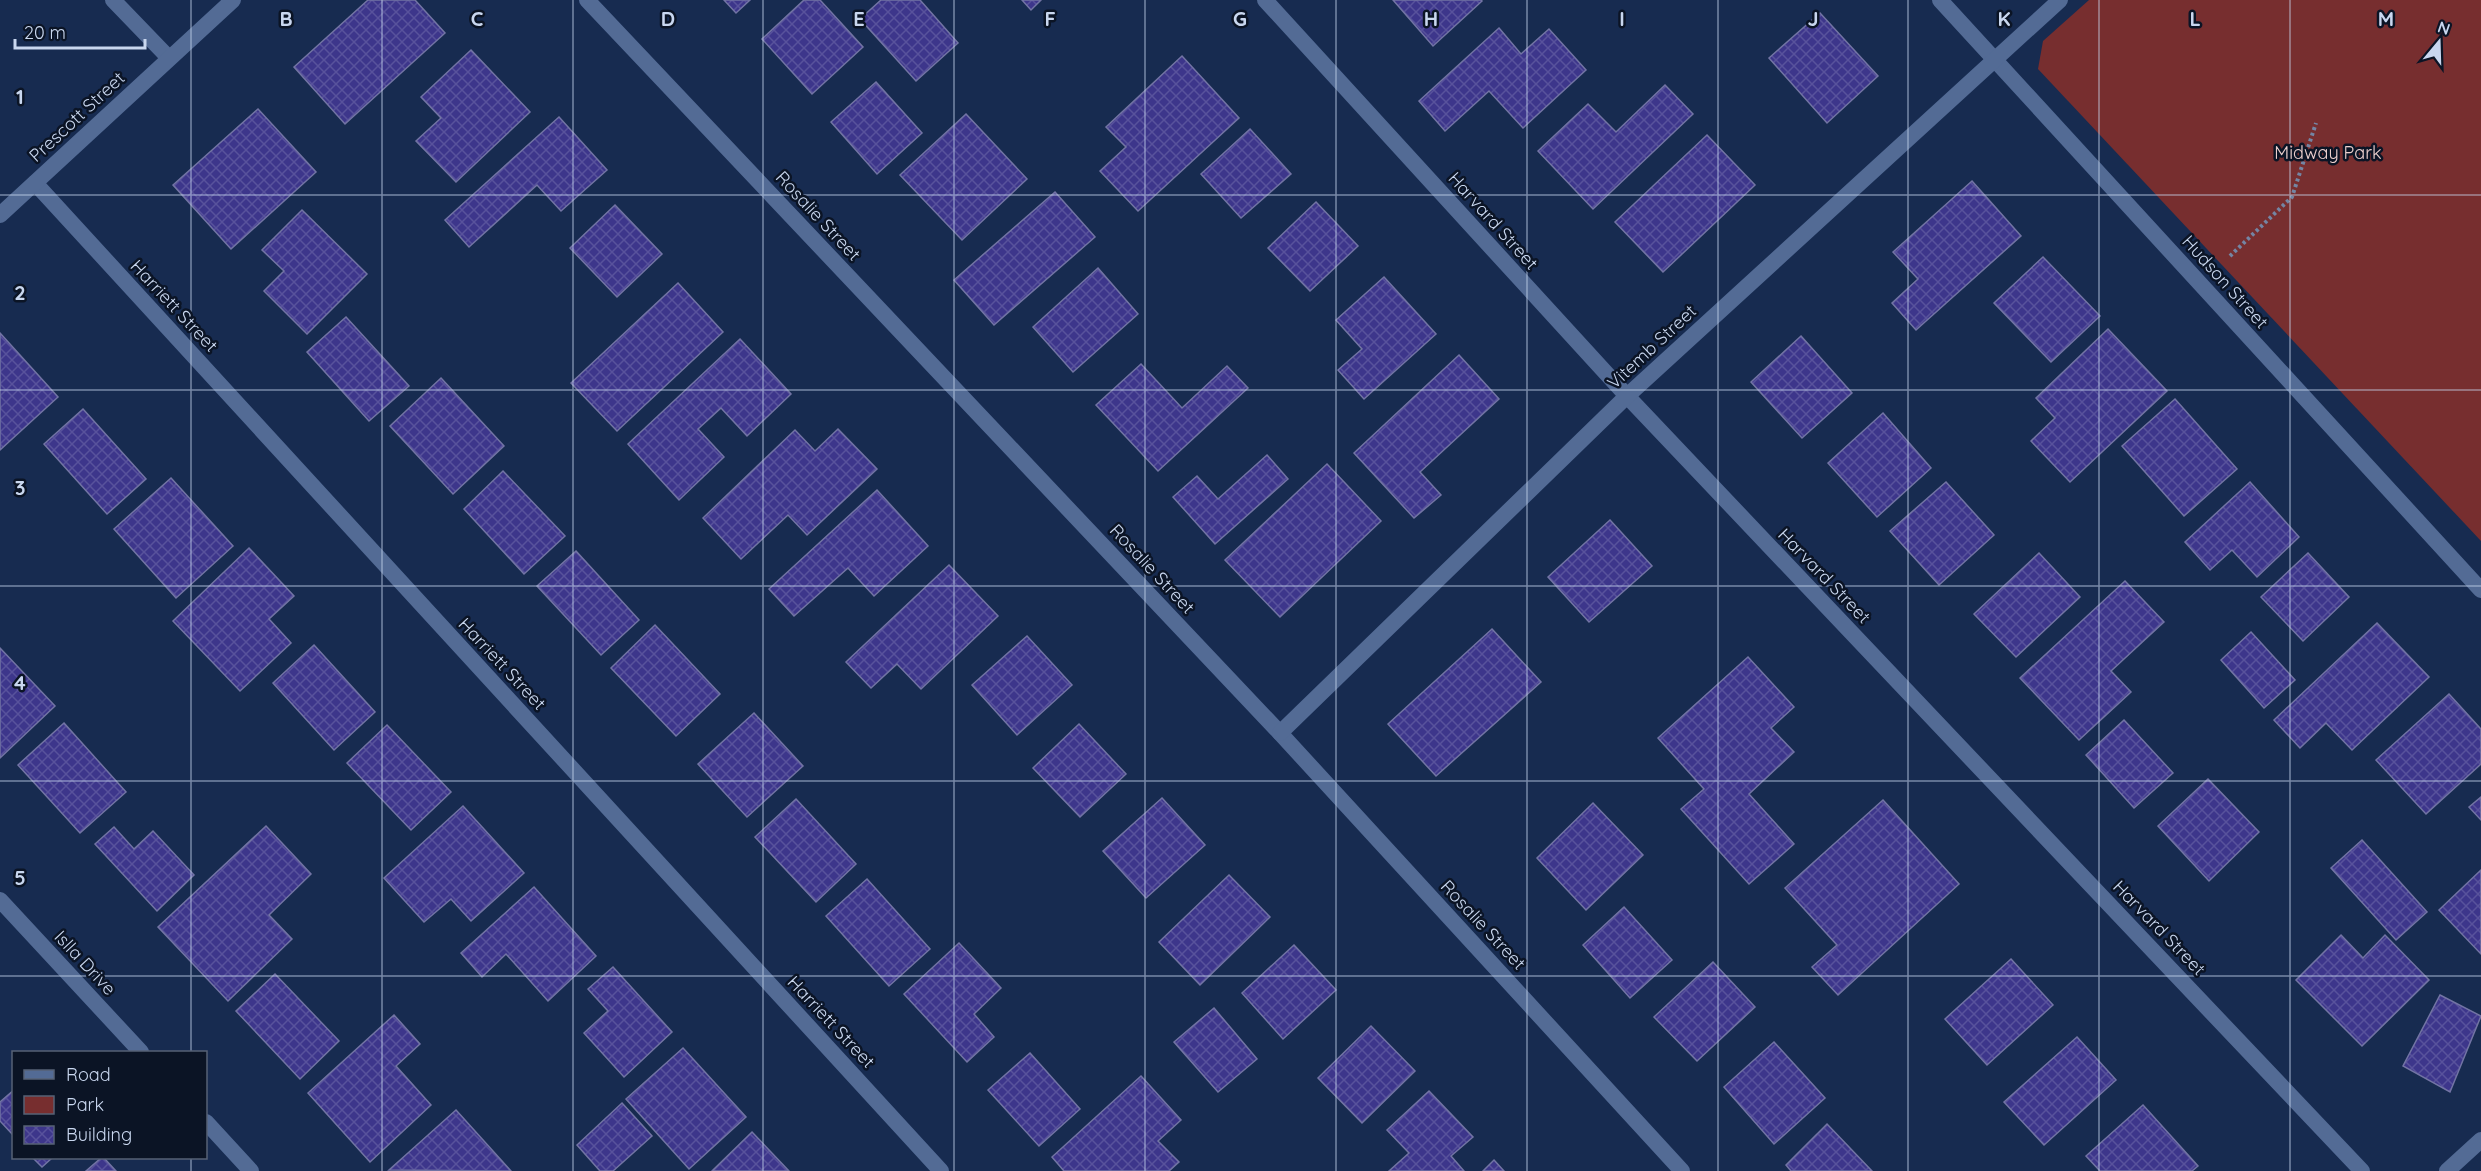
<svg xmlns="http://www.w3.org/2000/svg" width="2481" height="1171" viewBox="0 0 2481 1171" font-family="Quicksand,sans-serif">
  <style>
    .green { fill: #772e2f }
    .building { fill: url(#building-cross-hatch); stroke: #7274a4; stroke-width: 1.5 }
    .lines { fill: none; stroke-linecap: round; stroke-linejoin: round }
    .path { stroke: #7485a3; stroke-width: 4; stroke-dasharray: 3 3; stroke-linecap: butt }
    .service { stroke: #536b95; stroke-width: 16 }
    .minor { stroke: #536b95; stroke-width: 16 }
    .tertiary { stroke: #536b95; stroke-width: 16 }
    .grid { fill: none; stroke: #c9d7ef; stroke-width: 1.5; stroke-opacity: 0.55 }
    .labels { text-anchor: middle; stroke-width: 5; stroke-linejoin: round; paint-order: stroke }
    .street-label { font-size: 18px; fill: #c9d7ef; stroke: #0b1425 }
    .park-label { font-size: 18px; fill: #edd0ce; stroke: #0b1425 }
    .grid-label { font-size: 20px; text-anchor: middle; font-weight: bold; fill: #c9d7ef; stroke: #0b1425; stroke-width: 5; stroke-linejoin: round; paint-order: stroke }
  </style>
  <defs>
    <pattern id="building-cross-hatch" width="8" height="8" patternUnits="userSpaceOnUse" patternTransform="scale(1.5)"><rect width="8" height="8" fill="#3d368b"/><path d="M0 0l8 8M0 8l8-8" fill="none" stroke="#58529c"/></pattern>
  </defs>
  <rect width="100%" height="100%" fill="#172b50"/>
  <!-- green -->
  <polygon class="green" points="2089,0 2481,0 2481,541 2038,69 2043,41"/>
  <!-- building -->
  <g class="building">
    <polygon points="368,0 415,0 445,33 345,124 294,67"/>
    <polygon points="724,0 750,0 736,13"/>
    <polygon points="804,0 820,0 863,47 812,94 762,39"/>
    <polygon points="881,0 920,0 958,43 916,81 860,19"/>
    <polygon points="1022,0 1041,0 1031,10"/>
    <polygon points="1393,0 1481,0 1482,1 1433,46"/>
    <polygon points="1820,13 1878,76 1827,123 1769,58"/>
    <polygon points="1499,28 1521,54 1549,29 1586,70 1523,128 1489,91 1445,131 1419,101"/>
    <polygon points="471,50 530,112 456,182 416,141 441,118 421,97"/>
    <polygon points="1182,56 1239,118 1138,211 1100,171 1126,147 1106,127"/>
    <polygon points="876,82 922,133 877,174 831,122"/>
    <polygon points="1665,85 1693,114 1593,209 1538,151 1588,104 1616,132"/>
    <polygon points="258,109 316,172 231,249 173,185"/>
    <polygon points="966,114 1027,179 962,240 900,175"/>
    <polygon points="559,117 607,170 561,211 537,185 469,247 445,220"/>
    <polygon points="1250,129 1291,174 1241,218 1201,174"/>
    <polygon points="1707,135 1755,185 1663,272 1615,222"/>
    <polygon points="1972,181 2021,236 1916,330 1892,303 1918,279 1893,252"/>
    <polygon points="1055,192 1095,237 994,325 954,280"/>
    <polygon points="1316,202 1358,246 1310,291 1268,248"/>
    <polygon points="615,205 662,254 617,297 570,248"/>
    <polygon points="302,210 367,274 307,334 264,291 284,271 262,250"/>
    <polygon points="2043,257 2100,316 2051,362 1994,303"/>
    <polygon points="1098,268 1138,314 1073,372 1033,327"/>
    <polygon points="1384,277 1436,334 1364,399 1338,370 1362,349 1336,320"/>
    <polygon points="678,283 723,332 617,431 571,383"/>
    <polygon points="346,317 409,386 369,421 307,352"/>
    <polygon points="2108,329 2167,391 2070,482 2031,441 2055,418 2036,398"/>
    <polygon points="0,333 58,397 0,450"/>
    <polygon points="1801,336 1852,393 1802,438 1751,382"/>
    <polygon points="740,339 791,394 747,436 721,408 698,429 724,457 679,500 628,444"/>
    <polygon points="1459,355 1499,399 1420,472 1441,495 1414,518 1354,453"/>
    <polygon points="1141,364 1182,408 1227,366 1248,388 1158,471 1096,405"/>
    <polygon points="441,378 504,446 453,494 390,426"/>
    <polygon points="2175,399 2237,469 2184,516 2122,446"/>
    <polygon points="83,409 146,479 107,514 44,444"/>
    <polygon points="1883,413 1931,468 1877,517 1828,463"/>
    <polygon points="838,429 877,469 807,535 788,515 741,559 703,518 795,430 815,451"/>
    <polygon points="1267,455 1288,479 1215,544 1173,497 1197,476 1218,499"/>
    <polygon points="1327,464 1381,521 1280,617 1225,560"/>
    <polygon points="503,471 565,536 524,574 464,509"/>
    <polygon points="171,478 233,546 176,598 114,529"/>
    <polygon points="1946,482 1994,535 1939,585 1890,531"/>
    <polygon points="2250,482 2299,537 2257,577 2232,550 2210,570 2185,542"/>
    <polygon points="877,490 928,546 874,596 848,568 794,616 769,589"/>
    <polygon points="1610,520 1652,566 1589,622 1548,577"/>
    <polygon points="249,548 294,596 269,619 291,643 240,691 173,621"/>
    <polygon points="576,551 639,620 601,655 537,586"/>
    <polygon points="2039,553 2080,597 2016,657 1974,614"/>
    <polygon points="2308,553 2349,597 2303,641 2261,597"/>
    <polygon points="949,565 998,616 921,689 897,664 871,688 846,662"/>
    <polygon points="2125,581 2164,622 2111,671 2131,692 2079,740 2020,678"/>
    <polygon points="2377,623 2429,677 2352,750 2326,723 2300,748 2274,720"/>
    <polygon points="655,625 720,694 676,736 611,668"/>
    <polygon points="1492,629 1541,682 1436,776 1388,724"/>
    <polygon points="2251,632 2295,680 2264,708 2221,660"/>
    <polygon points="1027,636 1072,685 1017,735 972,685"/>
    <polygon points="314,645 375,712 334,750 273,683"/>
    <polygon points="0,648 55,706 0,758"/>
    <polygon points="1748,657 1794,707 1771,728 1794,752 1749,794 1794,844 1749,884 1681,809 1704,789 1658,738"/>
    <polygon points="2449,694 2481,729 2481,764 2426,814 2376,760"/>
    <polygon points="754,713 803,766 747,817 698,764"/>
    <polygon points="2124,720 2173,773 2134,808 2086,755"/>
    <polygon points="64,723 126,792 80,833 18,765"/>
    <polygon points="1079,724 1126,774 1080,817 1033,768"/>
    <polygon points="387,725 451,792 411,830 347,763"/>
    <polygon points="2208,779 2259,832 2209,881 2158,826"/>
    <polygon points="2481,797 2481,820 2469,807"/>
    <polygon points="1162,798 1205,845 1146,898 1103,851"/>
    <polygon points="796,799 856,864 816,902 755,837"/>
    <polygon points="1883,800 1959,884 1838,995 1812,967 1837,945 1785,888"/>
    <polygon points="1593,803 1643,855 1586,910 1537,858"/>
    <polygon points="463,806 524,873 471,921 451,899 424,922 384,878"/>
    <polygon points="266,826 311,874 269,915 292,939 228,1001 158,927"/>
    <polygon points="114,827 134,849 153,831 194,875 157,911 95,844"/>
    <polygon points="2362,840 2427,912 2396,940 2331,868"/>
    <polygon points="2481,870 2481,954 2439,910"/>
    <polygon points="1229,875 1270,917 1200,985 1159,942"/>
    <polygon points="867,879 930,949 889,986 826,916"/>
    <polygon points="534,887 596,956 548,1001 506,954 482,977 461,953"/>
    <polygon points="1624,907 1672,960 1630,998 1583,945"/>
    <polygon points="2341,935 2363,958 2385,935 2429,980 2362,1046 2296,980"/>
    <polygon points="959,943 1001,988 974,1014 994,1037 967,1062 904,994"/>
    <polygon points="1294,945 1336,990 1283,1039 1242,993"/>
    <polygon points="2011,959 2053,1005 1987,1065 1945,1019"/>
    <polygon points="1713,962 1755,1007 1697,1061 1654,1017"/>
    <polygon points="613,967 672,1032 624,1077 584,1033 608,1011 588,989"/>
    <polygon points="275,974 339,1041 300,1079 236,1011"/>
    <polygon points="2440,995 2481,1016 2450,1092 2403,1066"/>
    <polygon points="1214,1008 1257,1059 1218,1092 1174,1042"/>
    <polygon points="394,1015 420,1044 396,1066 431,1105 370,1162 308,1093"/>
    <polygon points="1371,1026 1415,1071 1362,1123 1318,1078"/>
    <polygon points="2077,1037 2116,1080 2044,1145 2004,1102"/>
    <polygon points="1774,1042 1825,1098 1774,1144 1724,1087"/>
    <polygon points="683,1048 746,1117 689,1169 626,1099"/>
    <polygon points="1030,1053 1080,1109 1039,1146 988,1090"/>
    <polygon points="1141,1076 1181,1120 1158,1141 1179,1162 1169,1171 1064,1171 1052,1157"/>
    <polygon points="14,1090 14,1136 0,1121 0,1102"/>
    <polygon points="1429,1091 1473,1137 1451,1156 1464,1171 1389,1171 1409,1153 1387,1130"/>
    <polygon points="622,1103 652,1136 613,1171 600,1171 577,1145"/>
    <polygon points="2143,1105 2198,1166 2192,1171 2100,1171 2086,1156"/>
    <polygon points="456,1110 511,1171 389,1170"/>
    <polygon points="1827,1124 1872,1171 1791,1171 1786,1165"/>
    <polygon points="752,1132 789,1171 712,1171"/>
    <polygon points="33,1158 52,1158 42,1167"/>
    <polygon points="101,1158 104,1158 116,1171 86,1171"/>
    <polygon points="1494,1160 1504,1171 1483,1171"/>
  </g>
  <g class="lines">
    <!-- path -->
    <polyline class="path" points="2230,256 2292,197 2316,123"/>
    <!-- service -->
    <polyline class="service" points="113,0 169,58"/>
    <!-- minor -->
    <g class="minor">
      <polyline points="587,0 1280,733 1682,1171"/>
      <polyline points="1265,0 1627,396 2362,1171"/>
      <polyline points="1940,0 2481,590"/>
      <polyline points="35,183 941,1171"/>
      <polyline points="1280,733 1627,396 2060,0"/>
      <polyline points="0,900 141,1052"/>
      <polyline points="206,1122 251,1171"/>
      <polyline points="2447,1171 2481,1140"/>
    </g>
    <!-- tertiary -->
    <polyline class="tertiary" points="0,215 233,0"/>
  </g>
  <!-- grid -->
  <path class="grid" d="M191,0v1052M382,0v1171M573,0v1171M763,0v1171M954,0v1171M1145,0v1171M1336,0v1171M1527,0v1171M1718,0v1171M1908,0v1171M2099,0v1171M2290,0v1171M0,195h2481M0,390h2481M0,586h2481M0,781h2481M0,976h2481M191,1158v13"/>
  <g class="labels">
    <!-- street labels -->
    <g class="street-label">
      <text transform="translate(77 117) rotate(-43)" y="6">Prescott Street</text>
      <text transform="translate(818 216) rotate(47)" y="6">Rosalie Street</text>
      <text transform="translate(1493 221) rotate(48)" y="6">Harvard Street</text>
      <text transform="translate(2225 282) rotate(48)" y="6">Hudson Street</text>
      <text transform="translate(174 306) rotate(47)" y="6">Harriett Street</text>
      <text transform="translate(1652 347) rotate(-43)" y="6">Vitemb Street</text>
      <text transform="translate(1152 569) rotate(47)" y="6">Rosalie Street</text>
      <text transform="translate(1824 576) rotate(46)" y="6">Harvard Street</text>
      <text transform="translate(502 664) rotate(47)" y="6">Harriett Street</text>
      <text transform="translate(1483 925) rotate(47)" y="6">Rosalie Street</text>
      <text transform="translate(2159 928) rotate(46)" y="6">Harvard Street</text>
      <text transform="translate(85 963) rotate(47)" y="6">Islla Drive</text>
      <text transform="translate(831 1022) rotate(47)" y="6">Harriett Street</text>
    </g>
    <!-- park labels -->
    <g class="park-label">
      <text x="2328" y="159">Midway Park</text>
    </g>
  </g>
  <g class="grid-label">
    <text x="286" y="26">B</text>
    <text x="477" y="26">C</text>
    <text x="668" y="26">D</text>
    <text x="859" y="26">E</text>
    <text x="1050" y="26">F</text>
    <text x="1240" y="26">G</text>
    <text x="1431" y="26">H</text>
    <text x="1622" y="26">I</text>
    <text x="1813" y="26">J</text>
    <text x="2004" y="26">K</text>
    <text x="2195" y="26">L</text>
    <text x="2386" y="26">M</text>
    <text x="20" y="104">1</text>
    <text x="20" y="300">2</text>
    <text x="20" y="495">3</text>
    <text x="20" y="690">4</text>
    <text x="20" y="885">5</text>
  </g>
  <!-- legend -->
  <rect x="12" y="1051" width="195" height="108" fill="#0b1425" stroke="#576276" stroke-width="1.5"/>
  <rect x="24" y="1070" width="30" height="9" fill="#536b95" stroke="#576276" stroke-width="1.5"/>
  <text x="66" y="1081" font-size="18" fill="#c9d7ef">Road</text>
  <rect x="24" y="1096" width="30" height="18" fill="#772e2f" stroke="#576276" stroke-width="1.5"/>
  <text x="66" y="1111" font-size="18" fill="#c9d7ef">Park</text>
  <rect x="24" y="1126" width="30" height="18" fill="url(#building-cross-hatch)" stroke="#576276" stroke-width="1.5"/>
  <text x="66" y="1141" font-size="18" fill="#c9d7ef">Building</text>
  <!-- north arrow -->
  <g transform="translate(2439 42) rotate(19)" stroke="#0b1425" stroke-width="4.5" paint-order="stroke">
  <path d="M0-4.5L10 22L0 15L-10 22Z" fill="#c9d7ef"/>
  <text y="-9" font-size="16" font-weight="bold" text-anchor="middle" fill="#c9d7ef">N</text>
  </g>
  <!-- scale -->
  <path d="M15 39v9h130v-9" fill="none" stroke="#c9d7ef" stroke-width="3"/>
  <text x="24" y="39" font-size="18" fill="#c9d7ef" stroke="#0b1425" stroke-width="4.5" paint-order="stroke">20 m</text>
</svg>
